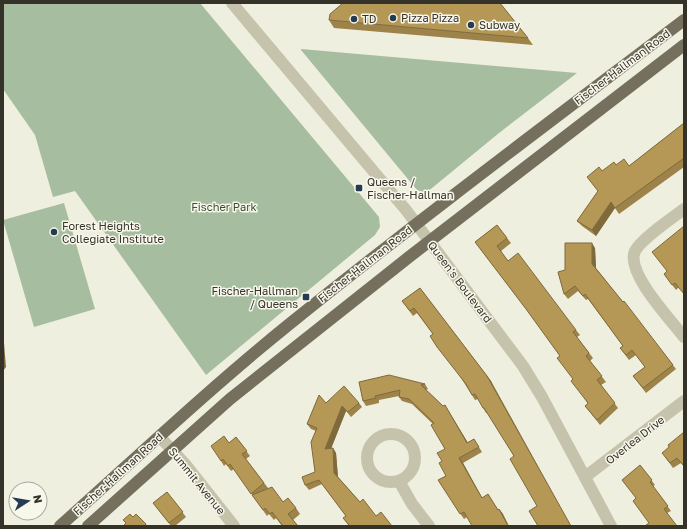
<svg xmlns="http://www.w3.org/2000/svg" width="687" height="529" viewBox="0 0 687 529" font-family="'Golos Text',sans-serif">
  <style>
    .green { fill: #a7bda0 }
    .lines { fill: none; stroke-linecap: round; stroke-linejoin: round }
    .minor { stroke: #c6c3ac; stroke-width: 12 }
    .major { stroke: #75705d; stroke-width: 12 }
    .wall { fill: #9d834a }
    .shaded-wall { fill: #7f6a3c }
    .building { fill: #b69856; stroke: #7f6a3c }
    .poi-dot { fill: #253b51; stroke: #f8f7eb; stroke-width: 1.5 }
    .labels { text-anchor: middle; stroke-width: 3; stroke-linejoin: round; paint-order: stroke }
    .poi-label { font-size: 11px; fill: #35322a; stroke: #f8f7eb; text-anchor: start }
    .street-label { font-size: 11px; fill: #35322a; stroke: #f8f7eb }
    .park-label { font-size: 11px; fill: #375031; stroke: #f8f7eb }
  </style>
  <rect width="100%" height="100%" fill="#efefdf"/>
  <!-- green -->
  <g class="green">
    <polygon points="3,3 200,3 379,217 380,227 375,235 206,375 75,191 53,197 35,135 3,89"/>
    <polygon points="301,50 301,49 577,73 499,133 426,193 417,190"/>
    <polygon points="64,203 95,309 34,327 3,220"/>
  </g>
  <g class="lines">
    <!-- minor -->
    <g class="minor">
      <polyline points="232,3 406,210 523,366 542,397 611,526"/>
      <path d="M684,209c-12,9 -43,30 -49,42 -10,21 36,69 49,86"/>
      <circle cx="391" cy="458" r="24"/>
      <polyline points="160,437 185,464 234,526"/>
      <polyline points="585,477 684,401"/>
      <polyline points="399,481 412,504 429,526"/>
    </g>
    <!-- major -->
    <g class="major">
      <path d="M60,526c75,-67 149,-137 227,-200 130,-105 264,-205 397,-306"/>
      <polyline points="88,526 230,399 409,257 684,45"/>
    </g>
  </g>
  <!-- wall -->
  <g class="wall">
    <polygon points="329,20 528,38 533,45 334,28"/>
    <polygon points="684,123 684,167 619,214 615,208 596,236 582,226 577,221 616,165 629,166"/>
    <polygon points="497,225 511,243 501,251 508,261 576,330 580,335 577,337 593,358 590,361 606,382 601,385 618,408 600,425 585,406 588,404 560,356 530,314 475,242"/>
    <polygon points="684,226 684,294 679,287 676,290 664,274 667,272"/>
    <polygon points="595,248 596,268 676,369 646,393 633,376 645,367 636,355 629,360 620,348 623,346 588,299 586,300 578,291 568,299 564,294 565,270"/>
    <polygon points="420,288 491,381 537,506 514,456 488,413 486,413 478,399 475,400 433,334 417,313 413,316 402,301"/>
    <polygon points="359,382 425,384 428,389 426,390 443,406 445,405 468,443 474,439 477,444 482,452 463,463 482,498 488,494 498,510 499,509 503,514 467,517 464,519 438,480 446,476 442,461 445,449 433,424 412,404 402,401 399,397 399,396 379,400 379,403 366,406 363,401"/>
    <polygon points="326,403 359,403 362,407 351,417 346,411 331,448 333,448 336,453 338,477 360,502 376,516 392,526 349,526 343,518 346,516 322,484 309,490 305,485 315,472 316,431 311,429 307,424"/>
    <polygon points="684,432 684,467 681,463 673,468 665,457 669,447"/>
    <polygon points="236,437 250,456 246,459 268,488 266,490 283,502 296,508 300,514 293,520 298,526 282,526 276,518 274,520 269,514 267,516 234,469 231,471 226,464 224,466 221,461 229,443"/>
    <polygon points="640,465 655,485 653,486 671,511 667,513 649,523 636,499"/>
    <polygon points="167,492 186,517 175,526 171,526 153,503"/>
  </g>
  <!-- shaded-wall -->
  <g class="shaded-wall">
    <polygon points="611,202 615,208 596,236 592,230"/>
    <polygon points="592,243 595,248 596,268 592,264"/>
    <polygon points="3,342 4,343 6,367 3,371"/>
    <polygon points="487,376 491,381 571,526"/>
    <polygon points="445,405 448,410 471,448 467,443"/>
    <polygon points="342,406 346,411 329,454 325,449"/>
    <polygon points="333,448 336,453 338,478 334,473"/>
    <polygon points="459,458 463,463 485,503 482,498"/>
    <polygon points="499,509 503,514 509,526 508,526"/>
  </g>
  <!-- building -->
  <g class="building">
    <polygon points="343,3 500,3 528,38 329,20 330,14"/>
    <polygon points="684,123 684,158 615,208 611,202 592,230 577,221 598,191 587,177 599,167 602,171 614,162 616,165 624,159 629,166"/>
    <polygon points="497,225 507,238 497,246 508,261 518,253 576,330 573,332 589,353 586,356 602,376 597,380 615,403 597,420 585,406 588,403 571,381 573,379 557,358 560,356 526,309 475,242"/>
    <polygon points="684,226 684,294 675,283 672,285 664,274 667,271 652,252"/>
    <polygon points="565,243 592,243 592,264 623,302 624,301 673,365 643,388 633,376 645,367 632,350 626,355 620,348 623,346 585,294 583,296 575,286 564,294 558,272 565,270"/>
    <polygon points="420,288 487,376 571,526 538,526 529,511 537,506 510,459 514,456 484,408 483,408 475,394 472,395 466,384 437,347 430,336 433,334 414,308 410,311 402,301"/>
    <polygon points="389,375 425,384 421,385 443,406 445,405 467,443 474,439 479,447 459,458 482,498 488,494 498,510 499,509 508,526 472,526 464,512 460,514 438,480 446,476 439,463 442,461 437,453 445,449 431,425 434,423 409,399 399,397 400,390 375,396 376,398 363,401 359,382"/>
    <polygon points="344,386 359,403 348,412 342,406 325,449 333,448 334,473 360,502 363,499 376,516 381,512 392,526 350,526 343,518 346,516 319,480 305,485 302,477 315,472 311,442 317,428 307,424 319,395 326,403"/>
    <polygon points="684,432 684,466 677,458 670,463 662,453 669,447 668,445"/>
    <polygon points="224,436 229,443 236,437 247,451 242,454 264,483 251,494 230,464 228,466 223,459 221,461 211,446"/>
    <polygon points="640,465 652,480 650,482 668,506 664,509 677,526 646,526 646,525 649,523 633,501 636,498 622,480"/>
    <polygon points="272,487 283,502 288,498 296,508 288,514 298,526 283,526 272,512 270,514 265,508 263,510 252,495"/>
    <polygon points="167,492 183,512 169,523 153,503"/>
    <polygon points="130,514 133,517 136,514 146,524 145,526 123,526 126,523 123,520"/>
  </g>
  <!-- markers -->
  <g class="poi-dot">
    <circle cx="393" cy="18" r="4"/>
    <circle cx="354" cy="19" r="4"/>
    <circle cx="471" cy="25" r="4"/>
    <rect x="355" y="184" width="8" height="8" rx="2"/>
    <circle cx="54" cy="232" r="4"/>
    <rect x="302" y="293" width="8" height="8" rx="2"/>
  </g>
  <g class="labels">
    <!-- poi labels -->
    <g class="poi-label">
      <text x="401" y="22">Pizza Pizza</text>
      <text x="362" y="23">TD</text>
      <text x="479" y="29">Subway</text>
      <text x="367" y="186">Queens /<tspan x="367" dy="13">Fischer-Hallman</tspan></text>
      <text x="62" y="230">Forest Heights<tspan x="62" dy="13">Collegiate Institute</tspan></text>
      <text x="298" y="295" text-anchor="end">Fischer-Hallman<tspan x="298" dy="13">/ Queens</tspan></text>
    </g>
    <!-- street labels -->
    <g class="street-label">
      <text transform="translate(622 67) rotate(-37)" y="4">Fischer-Hallman Road</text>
      <text transform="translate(365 264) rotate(-38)" y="4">Fischer-Hallman Road</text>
      <text transform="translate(460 282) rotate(53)" y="4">Queen's Boulevard</text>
      <text transform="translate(635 440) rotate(-38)" y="4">Overlea Drive</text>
      <text transform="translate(118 474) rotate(-42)" y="4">Fischer-Hallman Road</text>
      <text transform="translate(197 481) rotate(51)" y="4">Summit Avenue</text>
    </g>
    <!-- park labels -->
    <g class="park-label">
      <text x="224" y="211">Fischer Park</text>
    </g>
  </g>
  <!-- border -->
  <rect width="687" height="529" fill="none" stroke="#35322a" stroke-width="8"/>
  <!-- north arrow -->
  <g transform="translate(28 501) rotate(78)"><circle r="19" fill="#f8f7eb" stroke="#aaa89e"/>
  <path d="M0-3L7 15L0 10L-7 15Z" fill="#253b51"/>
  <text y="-6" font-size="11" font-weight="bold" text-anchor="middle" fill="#35322a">N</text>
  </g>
</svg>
